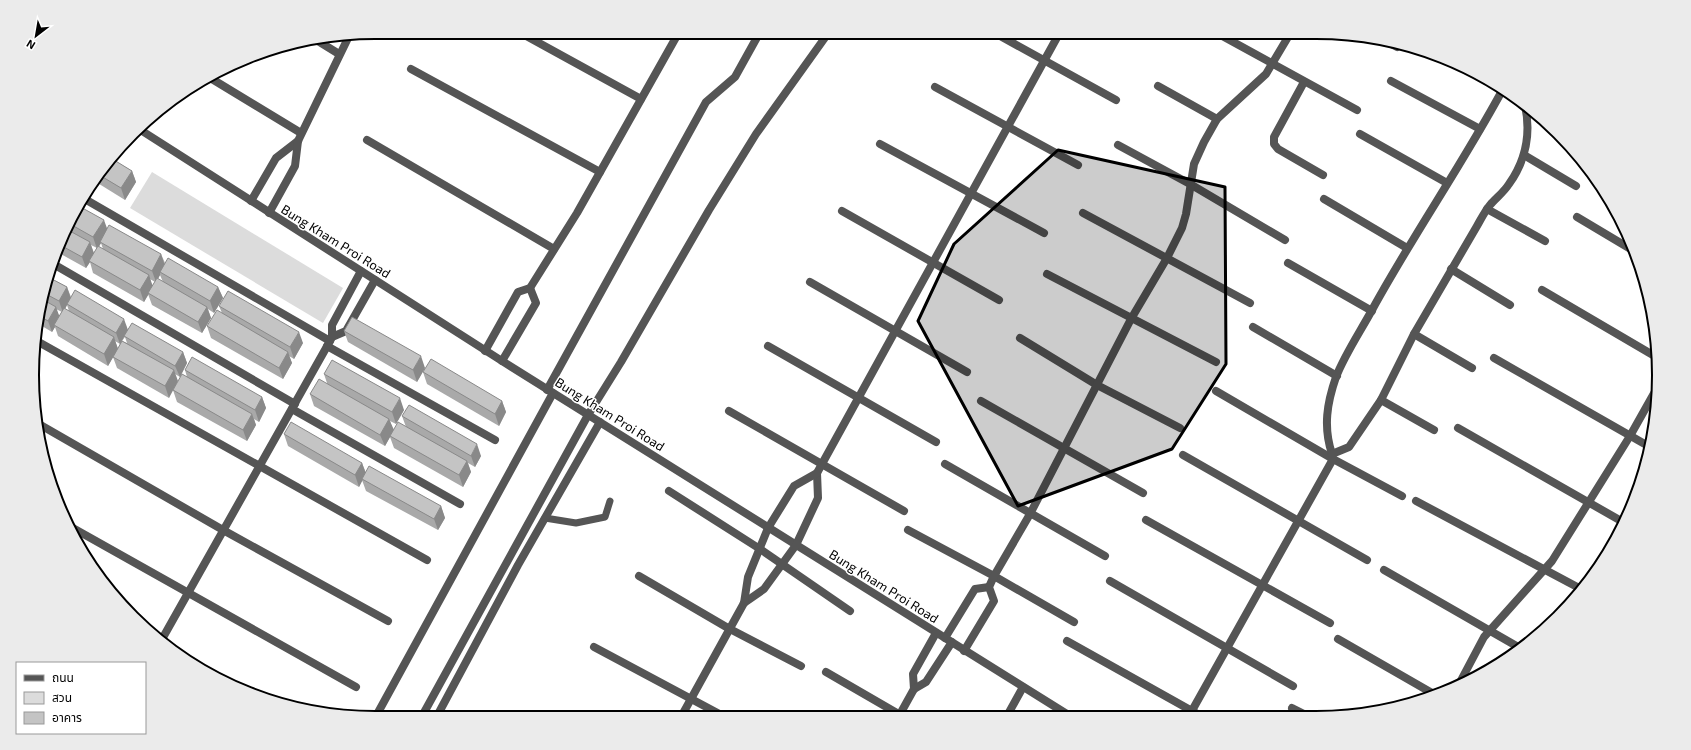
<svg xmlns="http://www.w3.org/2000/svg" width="1691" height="750" viewBox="0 0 1691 750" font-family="'Exo 2','Noto Sans Thai',sans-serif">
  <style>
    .green { fill: #dcdcdc }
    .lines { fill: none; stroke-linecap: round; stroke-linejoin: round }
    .service { stroke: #555; stroke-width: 7 }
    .minor { stroke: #555; stroke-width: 8 }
    .wall { fill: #a9a9a9; fill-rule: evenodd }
    .shaded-wall { fill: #898989 }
    .building { fill: #c4c4c4; stroke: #898989 }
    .marked { fill: #000; fill-opacity: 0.2; stroke: #000; stroke-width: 3; stroke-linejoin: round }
    .labels { text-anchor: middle; stroke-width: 3; stroke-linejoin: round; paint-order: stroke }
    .street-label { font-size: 13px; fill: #000; stroke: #fff }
    .rim { fill: none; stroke: #000; stroke-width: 2 }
  </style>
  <rect width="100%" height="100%" fill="#fff"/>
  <!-- green -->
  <polygon class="green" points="152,172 343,288 323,323 130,208"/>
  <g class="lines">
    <!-- service -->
    <polyline class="service" points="545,518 576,523 605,517 610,501"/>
    <!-- minor -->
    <g class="minor">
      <polyline points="519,32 641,99"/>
      <polyline points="993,32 1116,100"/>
      <polyline points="1215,32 1357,110"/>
      <polyline points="318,41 339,54"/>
      <polyline points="1391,44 1397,47"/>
      <polyline points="411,69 600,172"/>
      <polyline points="207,76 301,133"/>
      <polyline points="1391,81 1480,129"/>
      <polyline points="1304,82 1274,137 1274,144 1278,149 1323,175"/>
      <polyline points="1158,86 1217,119"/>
      <polyline points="935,87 1078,165"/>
      <polyline points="139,129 502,361 1070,716"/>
      <polyline points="1360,134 1447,183"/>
      <polyline points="367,140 554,249"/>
      <polyline points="880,144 1044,233"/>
      <polyline points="1118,145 1190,184 1285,240"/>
      <polyline points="1524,155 1576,186"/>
      <polyline points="83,198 330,341"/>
      <polyline points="1324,199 1407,248"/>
      <polyline points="251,201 276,158 298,141"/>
      <polyline points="1487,209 1545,241"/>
      <polyline points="842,211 999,300"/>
      <polyline points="269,213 295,166 298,141 349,36"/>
      <polyline points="1083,213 1250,303"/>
      <polyline points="1577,217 1634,251"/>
      <polyline points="1288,263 1372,311"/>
      <polyline points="55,265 295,404"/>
      <polyline points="1451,269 1510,305"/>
      <polyline points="1047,274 1216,362"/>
      <polyline points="810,282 967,372"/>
      <polyline points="1542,290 1658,358"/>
      <polyline points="1253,327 1337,376"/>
      <polyline points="1414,334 1472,368"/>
      <polyline points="332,337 346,331 375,280"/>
      <polyline points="1020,338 1097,385 1180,428"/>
      <polyline points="35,340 427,560"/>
      <polyline points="327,346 495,440"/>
      <polyline points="768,346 936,442"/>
      <polyline points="485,351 518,292 530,288 577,213 679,32"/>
      <polyline points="1494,358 1650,447"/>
      <polyline points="502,361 536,303 530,288"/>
      <polyline points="547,390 706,102 735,77 760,32"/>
      <polyline points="1216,391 1333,459 1402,496"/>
      <polyline points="1381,400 1434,430"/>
      <polyline points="981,401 1143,493"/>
      <polyline points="292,409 460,504"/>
      <polyline points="729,411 904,511"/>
      <polyline points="37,423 223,530 388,621"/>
      <polyline points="1458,428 1623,522"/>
      <path d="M1332,454c-9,-27 -5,-51 4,-77 9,-23 24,-45 36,-67 41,-75 90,-145 131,-221"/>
      <polyline points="1183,455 1367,560"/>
      <polyline points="945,464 1105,556"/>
      <polyline points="669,491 760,549 850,611"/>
      <polyline points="1416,501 1581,589"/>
      <polyline points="1146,520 1330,623"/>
      <polyline points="71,527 356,687"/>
      <polyline points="908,530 994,576 1074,622"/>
      <polyline points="1384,570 1520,648"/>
      <polyline points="639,576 728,628 801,666"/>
      <polyline points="1110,581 1293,686"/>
      <polyline points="744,603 764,589 796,545 818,498 817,473 1060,32"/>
      <polyline points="945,638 975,589 989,587"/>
      <polyline points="1338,639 1432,693"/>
      <polyline points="161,641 330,341 332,337 332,325 361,271"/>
      <polyline points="1067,641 1201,716"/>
      <polyline points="594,647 725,717"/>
      <polyline points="964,651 994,601 989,587 994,576 1030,514 1131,319 1167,258 1182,228 1186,214 1194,164 1204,142 1217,119 1266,74 1291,32"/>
      <polyline points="826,672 902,716"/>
      <polyline points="1458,686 1484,637 1552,561 1630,436 1657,388"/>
      <polyline points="914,689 913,674 936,633"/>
      <polyline points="1292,708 1306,715"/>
      <polyline points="899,716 914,689 926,682 952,642"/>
      <polyline points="1007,716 1023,687"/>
      <path d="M1189,716l144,-257 -1,-5 17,-7 32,-47 33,-66 63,-108c4,-7 8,-15 13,-21 6,-7 14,-13 19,-21 17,-24 22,-51 16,-79"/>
      <polyline points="681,717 744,603 748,577 768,528 794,486 817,473"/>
      <polyline points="375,718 553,393"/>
      <polyline points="421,718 588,415 621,362 709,210 756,134 829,32"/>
      <polyline points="436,718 518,565 600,422"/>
    </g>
  </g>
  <!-- wall -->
  <g class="wall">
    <polygon points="114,160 132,171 136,182 125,200 96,182"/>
    <path d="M77,205l30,24 54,25 4,9 53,24 5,11 -9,15 -6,-4 3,9 -9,15 -50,-28 -4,-11 -4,8 -51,-29 -3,-11 -4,6 -27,-15zM101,243l2,6 -4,-2zM91,245l6,3 -3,5zM160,275l3,7 -5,-3zM150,279l5,3 -3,4z"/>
    <path d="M50,278l17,9 4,10 57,33 55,22 4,11 -7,14 -5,-3 -6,24 -52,-30 -4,-11 1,-2 -6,11 -50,-30 -3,-9 -3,5 -15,-9 2,-15zM67,305l2,6 -4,-2zM56,309l6,3 -3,4zM125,337l2,6 -5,-2zM115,341l5,3 -2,5z"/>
    <polygon points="219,306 303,343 294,359 289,356 292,363 283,379 211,338 207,326 222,313"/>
    <polygon points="344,331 425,368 417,382 348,342"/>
    <polygon points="185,370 262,397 266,408 259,422 254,419 256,425 247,441 177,402 173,390 187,377"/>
    <polygon points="423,372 502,401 506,412 499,426 427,384"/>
    <polygon points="324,374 404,410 396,424 390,421 393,430 406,427 402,416 481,456 475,467 468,463 471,472 463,487 394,448 390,437 385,446 314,406 310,394 327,383"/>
    <polygon points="284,434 362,463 366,473 441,506 445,518 438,530 366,491 362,480 359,487 288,446"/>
  </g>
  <!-- shaded-wall -->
  <g class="shaded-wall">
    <polygon points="132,171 136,182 125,200 121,188"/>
    <polygon points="104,220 108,231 100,242 101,243 97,249 93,237"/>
    <polygon points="90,242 94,254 89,261 90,262 86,268 82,257"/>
    <polygon points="161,254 165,266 160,272 160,275 156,282 152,271"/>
    <polygon points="149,275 153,287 144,302 140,290"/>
    <polygon points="67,287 71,299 67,304 67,305 63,313 59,301"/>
    <polygon points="218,287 223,298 214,313 210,301"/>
    <polygon points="56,307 60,318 54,325 55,327 52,332 48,321"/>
    <polygon points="207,307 211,318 202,333 198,322"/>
    <polygon points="124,319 128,330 120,344 116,333"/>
    <polygon points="299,332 303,343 294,359 290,347"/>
    <polygon points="114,337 118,349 108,366 104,354"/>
    <polygon points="183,352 187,363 180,377 175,366"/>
    <polygon points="288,352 292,363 283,379 279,368"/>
    <polygon points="421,356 425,368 417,382 413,370"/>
    <polygon points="174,370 178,381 169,398 165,386"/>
    <polygon points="262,397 266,408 259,422 255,410"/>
    <polygon points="400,398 404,410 396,424 392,412"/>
    <polygon points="502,401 506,412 499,426 495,414"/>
    <polygon points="252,414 256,425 247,441 243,430"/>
    <polygon points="389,419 394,430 385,446 380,435"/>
    <polygon points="477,444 481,456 475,467 471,456"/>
    <polygon points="467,461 471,472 463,487 459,475"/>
    <polygon points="362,463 366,474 359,487 355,475"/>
    <polygon points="441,506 445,518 438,530 434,519"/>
  </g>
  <!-- building -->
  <g class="building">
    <polygon points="114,160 132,171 121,188 101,176"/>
    <polygon points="77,205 104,220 93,237 70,224"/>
    <polygon points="109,225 161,254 152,271 100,242"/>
    <polygon points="68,230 90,242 82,257 62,246"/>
    <polygon points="98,246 149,275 140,290 89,261"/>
    <polygon points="168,258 218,287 210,301 160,272"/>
    <polygon points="50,278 67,287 59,301 44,293"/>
    <polygon points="157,278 207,307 198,322 148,293"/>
    <polygon points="75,290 124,319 116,333 67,304"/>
    <polygon points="228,291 299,332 290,347 219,306"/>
    <polygon points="42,299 56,307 48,321 38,315 39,308"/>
    <polygon points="64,308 114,337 104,354 54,325"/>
    <polygon points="217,310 288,352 279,368 207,326"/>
    <polygon points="352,317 421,356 413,370 344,331"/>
    <polygon points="132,323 183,352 175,366 124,336"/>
    <polygon points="122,341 174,370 165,386 113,357"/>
    <polygon points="192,357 262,397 255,410 185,370"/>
    <polygon points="431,359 502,401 495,414 423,372"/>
    <polygon points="332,360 400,398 392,412 324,374"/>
    <polygon points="182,374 252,414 243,430 173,390"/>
    <polygon points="319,379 389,419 380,435 310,394"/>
    <polygon points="409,405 477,444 471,456 402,416"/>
    <polygon points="291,422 362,463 355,475 284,434"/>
    <polygon points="398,422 467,461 459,475 390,436"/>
    <polygon points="369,466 441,506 434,519 362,479"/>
  </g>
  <!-- marked area -->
  <path class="marked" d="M1058,150l167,37 1,177 -54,85 -154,57 -100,-185 36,-77z"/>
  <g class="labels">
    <!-- street labels -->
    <g class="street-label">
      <text transform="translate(336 241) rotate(32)" y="5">Bung Kham Proi Road</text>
      <text transform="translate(610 414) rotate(32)" y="5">Bung Kham Proi Road</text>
      <text transform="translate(884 586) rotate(32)" y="5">Bung Kham Proi Road</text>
    </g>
  </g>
  <!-- crop -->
  <path d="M0 0H1691V750H0ZM375 39H1316A336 336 0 0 1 1652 375V375A336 336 0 0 1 1316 711H375A336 336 0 0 1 39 375V375A336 336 0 0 1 375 39Z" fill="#ebebeb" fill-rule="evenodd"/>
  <path class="rim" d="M375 39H1316A336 336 0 0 1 1652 375V375A336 336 0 0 1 1316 711H375A336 336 0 0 1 39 375V375A336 336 0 0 1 375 39Z"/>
  <!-- legend -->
  <rect x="16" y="662" width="130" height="72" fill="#ffffff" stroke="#999999"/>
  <rect x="24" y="675" width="20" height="6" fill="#555555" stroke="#999999"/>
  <text x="52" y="682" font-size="12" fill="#000000">ถนน</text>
  <rect x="24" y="692" width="20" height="12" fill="#dcdcdc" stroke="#999999"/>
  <text x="52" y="702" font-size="12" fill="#000000">สวน</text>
  <rect x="24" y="712" width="20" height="12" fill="#c4c4c4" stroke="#999999"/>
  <text x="52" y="722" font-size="12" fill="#000000">อาคาร</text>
  <!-- north arrow -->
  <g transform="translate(36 36) rotate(211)" stroke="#ffffff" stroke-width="3" paint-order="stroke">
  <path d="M0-3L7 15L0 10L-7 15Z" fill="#000000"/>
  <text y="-6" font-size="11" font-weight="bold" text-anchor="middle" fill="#000000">N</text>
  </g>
</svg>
